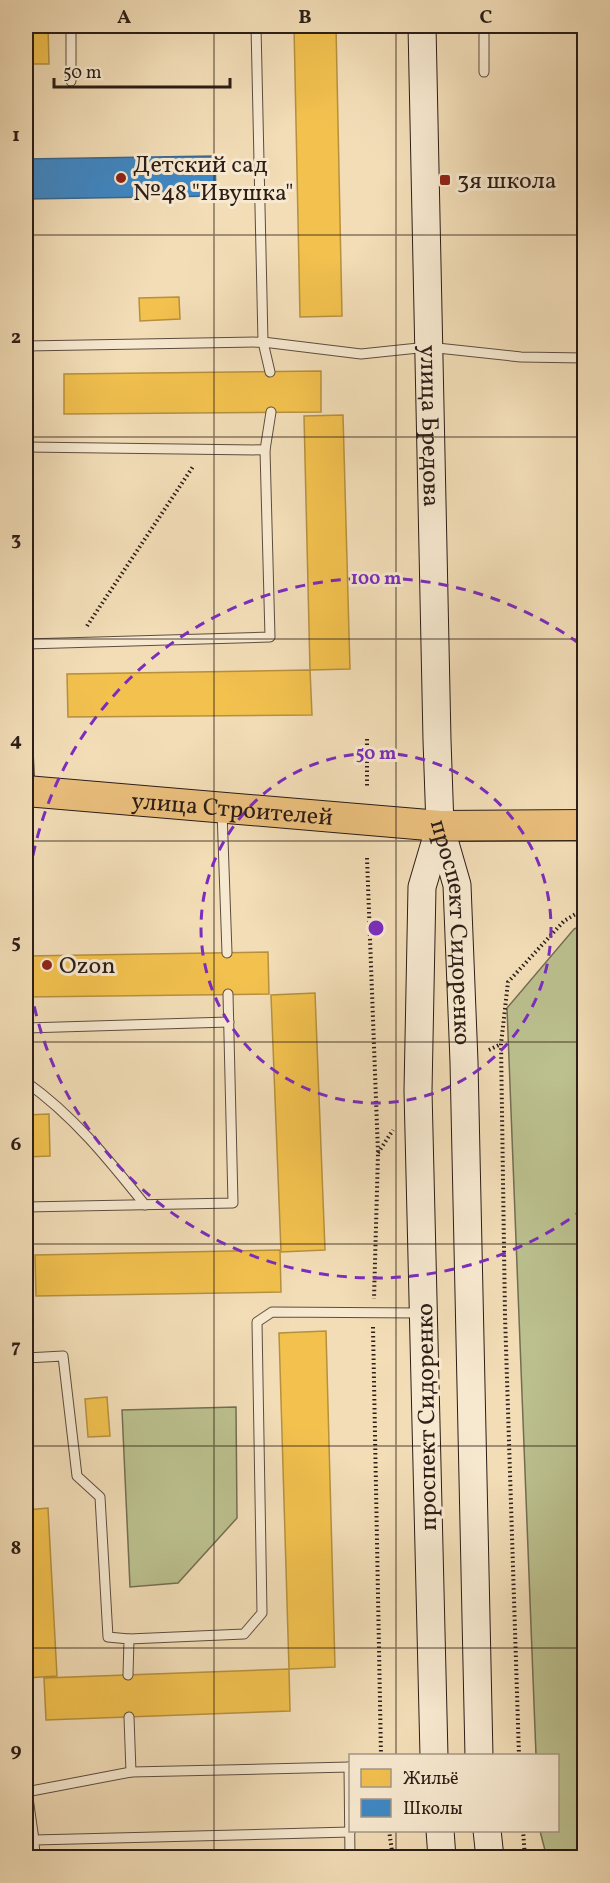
<svg xmlns="http://www.w3.org/2000/svg" width="610" height="1883" viewBox="0 0 610 1883" font-family="Vollkorn,serif">
  <style>
    .green { fill: #bbc08e; stroke: #736e52; stroke-width: 1.5 }
    .homes { fill: #f2c14e; stroke: #b6903e; stroke-width: 1.5 }
    .schools { fill: #3f88c5; stroke: #396891; stroke-width: 1.5 }
    .lines { fill: none; stroke-linecap: round; stroke-linejoin: round }
    .lane-casing { stroke: #5d4d3f; stroke-width: 11 }
    .secondary-casing { stroke: #2b1d17; stroke-width: 29 }
    .primary-casing { stroke: #2b1d17; stroke-width: 32 }
    .path { stroke: #2b1d17; stroke-width: 4; stroke-dasharray: 1.5 3; stroke-linecap: butt }
    .lane { stroke: #f7e9d0; stroke-width: 9 }
    .secondary { stroke: #f7e9d0; stroke-width: 27 }
    .primary { stroke: #e9be7c; stroke-width: 30 }
    .grid { fill: none; stroke: #2b1d17; stroke-width: 1.5; stroke-opacity: 0.55 }
    .ring { fill: none; stroke: #7b2cbf; stroke-width: 3; stroke-dasharray: 10 8 }
    .poi-dot { fill: #8f2418; stroke: #f7e9d0; stroke-width: 2 }
    .labels { text-anchor: middle; stroke-width: 6; stroke-linejoin: round; paint-order: stroke }
    .poi-label { font-size: 24px; fill: #2b1d17; stroke: #f7e9d0; text-anchor: start }
    .street-label { font-size: 24px; fill: #2b1d17; stroke: #f7e9d0 }
    .centre { fill: #7b2cbf; stroke: #f7e9d0; stroke-width: 3 }
    .ring-label { font-size: 18px; text-anchor: middle; font-weight: bold; fill: #7b2cbf; stroke: #f7e9d0; stroke-width: 6; stroke-linejoin: round; paint-order: stroke }
    .neatline { fill: none; stroke: #2b1d17; stroke-width: 2 }
    .grid-label { font-size: 20px; text-anchor: middle; font-weight: bold; fill: #2b1d17 }
  </style>
  <rect width="100%" height="100%" fill="#f2ddb7"/>
  <filter id="stains"><feTurbulence type="fractalNoise" baseFrequency=".00333" numOctaves="4"/><feColorMatrix values="0 0 0 0 .2 0 0 0 0 .09 0 0 0 0 .02 0 0 0 .5 -.17"/></filter>
  <radialGradient id="worn" r=".72"><stop offset=".6" stop-color="#630" stop-opacity="0"/><stop offset="1" stop-color="#630" stop-opacity=".3"/></radialGradient>
  <!-- green -->
  <g class="green">
    <polygon points="584,924 584,1857 547,1858 540,1831 558,1830 558,1756 536,1755 507,1008 574,929"/>
    <polygon points="236,1407 237,1518 178,1583 130,1587 122,1410"/>
  </g>
  <!-- homes -->
  <g class="homes">
    <polygon points="26,26 48,26 49,64 26,64"/>
    <polygon points="294,26 336,26 342,316 300,317"/>
    <polygon points="579,26 584,26 584,334"/>
    <polygon points="179,297 180,319 140,321 139,298"/>
    <polygon points="321,371 321,412 64,414 64,374"/>
    <polygon points="577,395 584,395 584,599"/>
    <polygon points="343,415 350,669 310,670 304,416"/>
    <polygon points="310,670 312,715 68,717 67,674"/>
    <polygon points="268,952 269,994 26,997 26,956"/>
    <polygon points="315,993 325,1250 281,1252 271,995"/>
    <polygon points="49,1114 50,1156 26,1157 26,1115"/>
    <polygon points="280,1250 281,1292 36,1296 35,1255"/>
    <polygon points="326,1331 335,1667 289,1669 279,1333"/>
    <polygon points="107,1397 110,1436 88,1437 85,1399"/>
    <polygon points="48,1508 57,1676 26,1678 26,1510"/>
    <polygon points="289,1669 290,1711 46,1720 44,1678"/>
  </g>
  <!-- schools -->
  <polygon class="schools" points="215,156 216,196 26,199 26,159"/>
  <g class="lines">
    <defs>
      <g id="lane">
        <polyline points="71,26 71,81"/>
        <polyline points="256,26 263,342 270,372"/>
        <polyline points="484,72 484,26"/>
        <polyline points="26,346 263,342 361,354 428,347 521,357 584,358"/>
        <polyline points="26,447 265,450"/>
        <polyline points="26,644 270,637 265,450 271,412"/>
        <polyline points="26,704 30,788"/>
        <polyline points="222,811 227,953"/>
        <polyline points="26,1028 229,1022"/>
        <path d="M26,1082c47,33 83,78 119,123"/>
        <polyline points="26,1207 233,1203 228,994"/>
        <polyline points="26,1358 63,1356 77,1476 100,1497 108,1637 129,1639 128,1675"/>
        <polyline points="129,1639 244,1634 262,1613 257,1322 272,1312 420,1313"/>
        <polyline points="129,1717 131,1772"/>
        <polyline points="349,1767 350,1858"/>
        <polyline points="27,1791 34,1840"/>
        <polyline points="26,1792 131,1772 350,1767"/>
        <polyline points="35,1858 34,1840 350,1832"/>
      </g>
      <g id="secondary">
        <path id="s1" d="M422,26l15,714 3,86 17,59 7,177 15,694"/>
        <polyline points="434,1756 418,1091 422,887 440,826"/>
        <polyline points="440,1830 442,1858"/>
        <polyline points="487,1830 490,1858"/>
      </g>
      <g id="primary">
        <path id="s2" d="M26,791l414,35 144,-1"/>
      </g>
    </defs>
    <!-- lane casing -->
    <use href="#lane" class="lane-casing"/>
    <!-- secondary casing -->
    <use href="#secondary" class="secondary-casing"/>
    <!-- primary casing -->
    <use href="#primary" class="primary-casing"/>
    <!-- path -->
    <g class="path">
      <polyline points="87,626 194,465"/>
      <polyline points="367,739 367,786"/>
      <polyline points="367,858 378,1153 374,1299"/>
      <polyline points="489,1050 501,1044"/>
      <polyline points="378,1153 393,1130"/>
      <polyline points="373,1327 381,1756"/>
      <polyline points="519,1756 505,1316 501,1044 508,982 564,921 584,909"/>
      <polyline points="389,1830 393,1858"/>
      <polyline points="523,1830 525,1858"/>
    </g>
    <!-- lane -->
    <use href="#lane" class="lane"/>
    <!-- secondary -->
    <use href="#secondary" class="secondary"/>
    <!-- primary -->
    <use href="#primary" class="primary"/>
  </g>
  <!-- grid -->
  <path class="grid" d="M214,26v1832M396,26v1730M26,235h558M26,437h558M26,639h558M26,841h558M26,1042h558M26,1244h558M26,1446h558M26,1648h558M396,1830v28"/>
  <!-- distance rings -->
  <g class="ring">
    <circle cx="376" cy="928" r="175"/>
    <path d="M584 1209A350 350 0 1 1 584 647"/>
  </g>
  <!-- markers -->
  <g class="poi-dot">
    <circle cx="121" cy="178" r="6"/>
    <rect x="439" y="174" width="12" height="12" rx="3"/>
    <circle cx="47" cy="965" r="6"/>
  </g>
  <g class="labels">
    <!-- poi labels -->
    <g class="poi-label">
      <text x="133" y="172">Детский сад<tspan x="133" dy="28">№48 "Ивушка"</tspan></text>
      <text x="457" y="188">3я школа</text>
      <text x="59" y="973">Ozon</text>
    </g>
    <!-- street labels -->
    <g class="street-label">
      <text dy="8" stroke="none"><textPath href="#s1" startOffset="400">улица Бредова</textPath></text>
      <text dy="8" stroke="none"><textPath href="#s2" startOffset="207">улица Строителей</textPath></text>
      <text dy="8" stroke="none"><textPath href="#s1" startOffset="908">проспект Сидоренко</textPath></text>
      <text transform="translate(426 1417) rotate(-91)" y="8">проспект Сидоренко</text>
    </g>
  </g>
  <circle cx="376" cy="928" r="9" class="centre"/>
  <g class="ring-label">
    <text x="376" y="584">100 m</text>
    <text x="376" y="759">50 m</text>
  </g>
  <!-- margin -->
  <rect width="610" height="1883" fill="none" stroke="#f2ddb7" stroke-width="66"/>
  <!-- legend -->
  <rect x="349" y="1754" width="210" height="78" fill="#f7e9d0" stroke="#a59786" stroke-width="1.5"/>
  <rect x="361" y="1769" width="30" height="18" fill="#f2c14e" stroke="#a59786" stroke-width="1.5"/>
  <text x="403" y="1784" font-size="18" fill="#2b1d17">Жильё</text>
  <rect x="361" y="1799" width="30" height="18" fill="#3f88c5" stroke="#a59786" stroke-width="1.5"/>
  <text x="403" y="1814" font-size="18" fill="#2b1d17">Школы</text>
  <!-- scale -->
  <path d="M54 78v9h176v-9" fill="none" stroke="#2b1d17" stroke-width="3"/>
  <text x="63" y="78" font-size="18" fill="#2b1d17" stroke="#f7e9d0" stroke-width="4.5" paint-order="stroke">50 m</text>
  <rect x="33" y="33" width="544" height="1817" class="neatline"/>
  <g class="grid-label">
    <text x="124" y="23">A</text>
    <text x="305" y="23">B</text>
    <text x="486" y="23">C</text>
    <text x="16" y="141">1</text>
    <text x="16" y="343">2</text>
    <text x="16" y="545">3</text>
    <text x="16" y="746">4</text>
    <text x="16" y="948">5</text>
    <text x="16" y="1150">6</text>
    <text x="16" y="1352">7</text>
    <text x="16" y="1554">8</text>
    <text x="16" y="1756">9</text>
  </g>
  <rect width="100%" height="100%" filter="url(#stains)"/>
  <rect width="100%" height="100%" fill="url(#worn)"/>
</svg>
